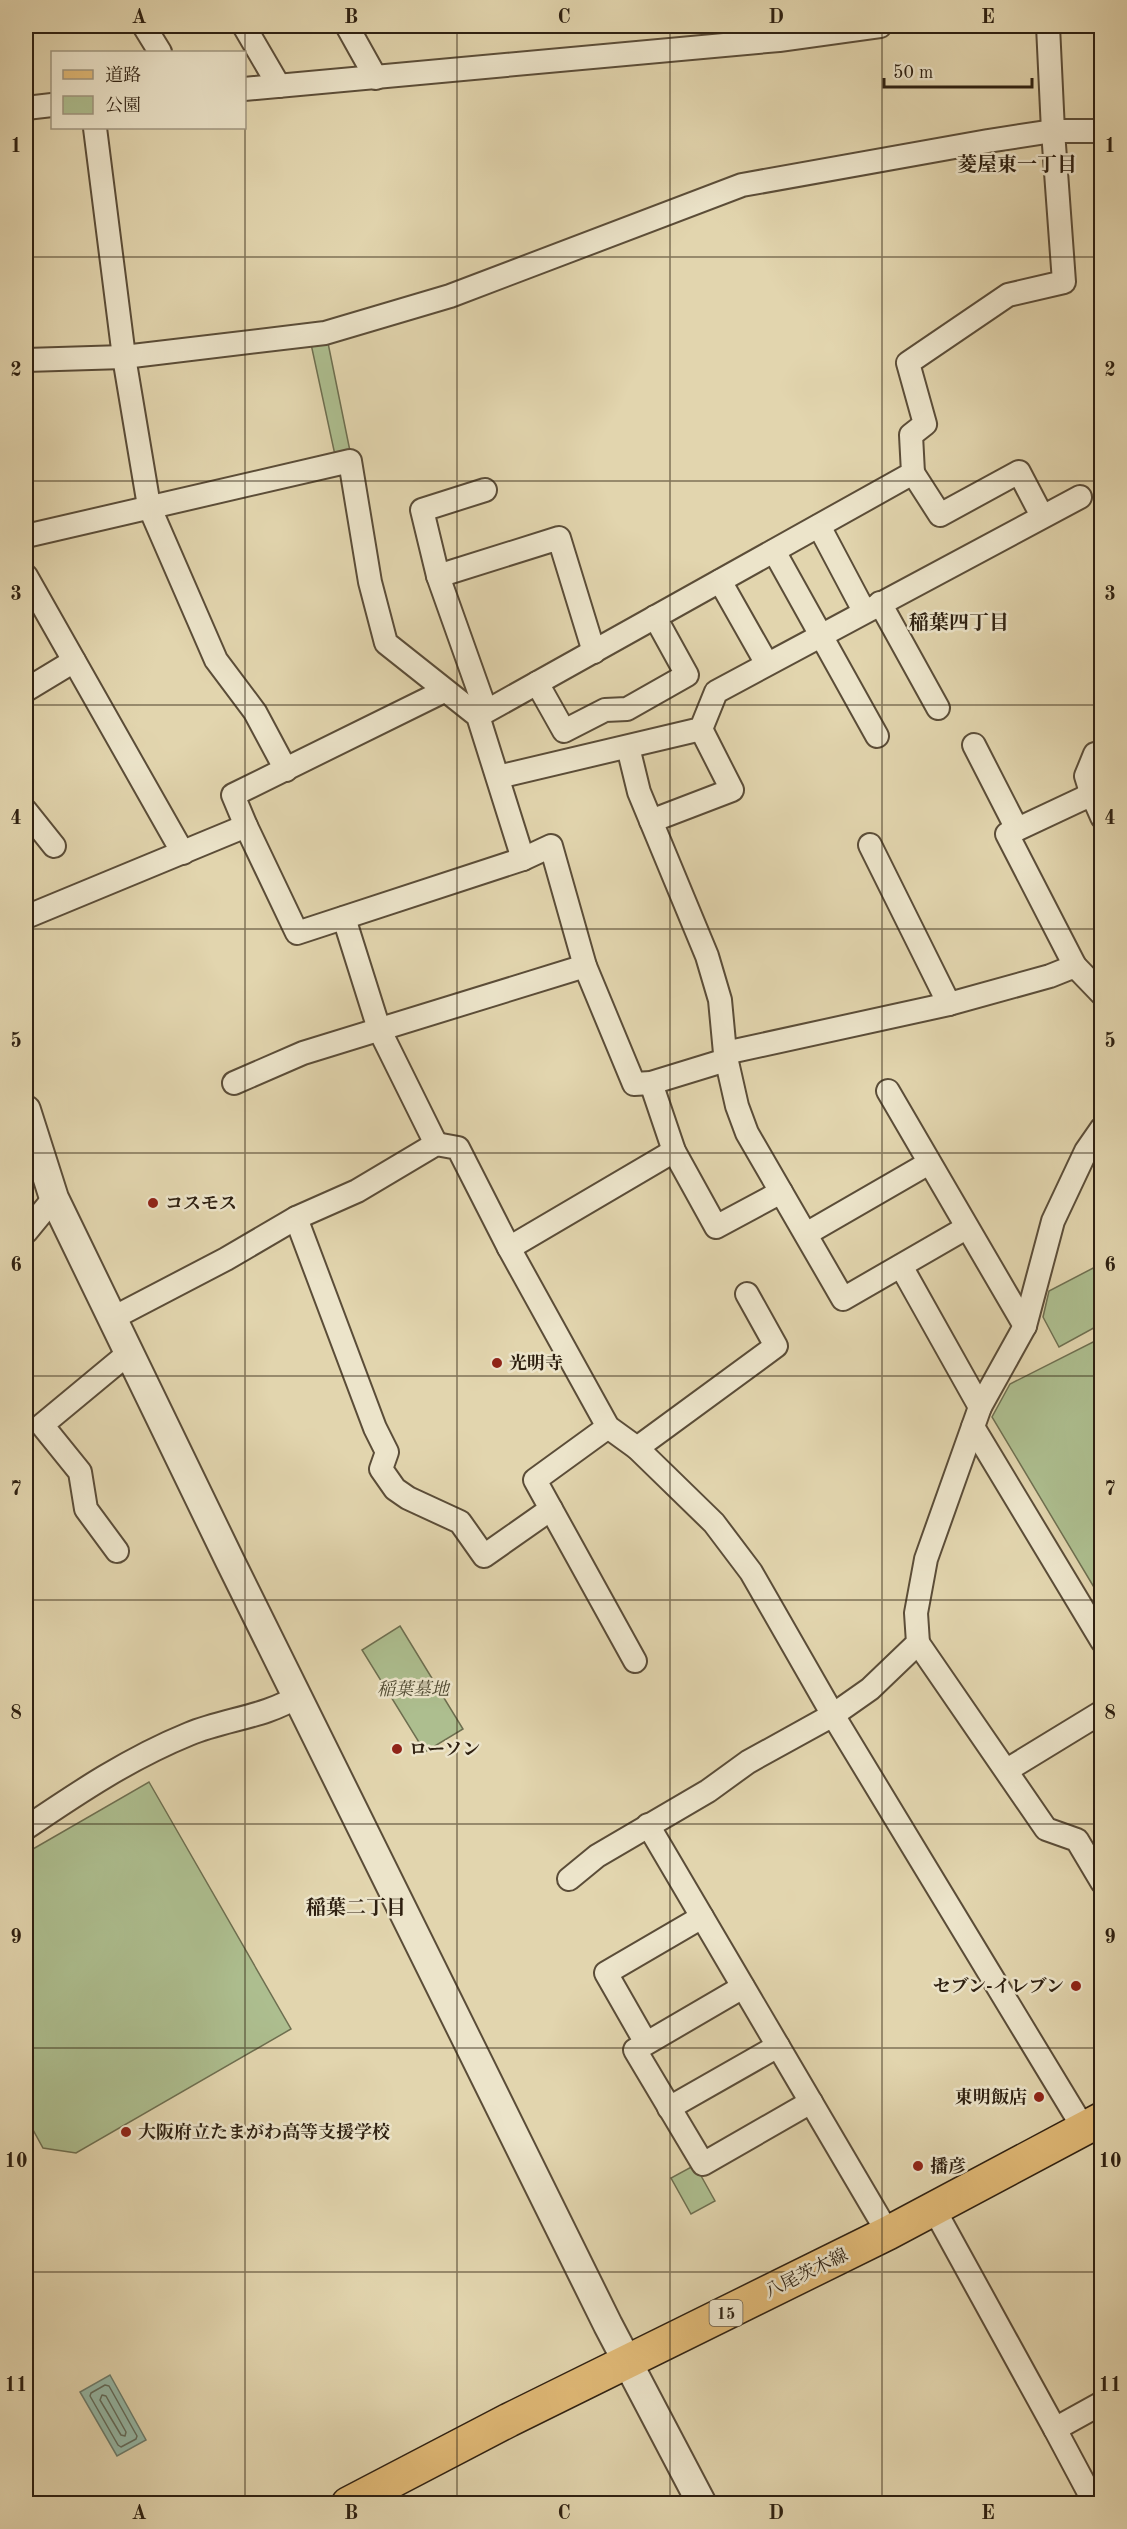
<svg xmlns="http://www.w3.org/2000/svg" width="1127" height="2529" viewBox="0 0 1127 2529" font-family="'Old Standard TT','Noto Serif JP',serif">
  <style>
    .green { fill: #adbe8f; stroke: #6e6f50; stroke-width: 1.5 }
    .water { fill: #95b9a8; stroke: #6c7c6c; stroke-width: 1.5 }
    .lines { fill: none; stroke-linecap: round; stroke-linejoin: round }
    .shore { stroke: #626c5c; stroke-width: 1.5 }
    .minor-casing { stroke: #5b4d38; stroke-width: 26 }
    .tertiary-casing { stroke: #5b4d38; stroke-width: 32 }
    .primary-casing { stroke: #2e2011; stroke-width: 36 }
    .minor { stroke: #ece4ca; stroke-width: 22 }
    .tertiary { stroke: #ece4ca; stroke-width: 28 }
    .primary { stroke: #e1ba77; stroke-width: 33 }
    .grid { fill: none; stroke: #2e2011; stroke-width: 1.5; stroke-opacity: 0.55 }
    .poi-dot { fill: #8f2418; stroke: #ece4ca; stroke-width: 2 }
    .labels { text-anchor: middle; stroke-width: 5; stroke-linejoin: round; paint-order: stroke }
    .shield { fill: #ece4ca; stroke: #675b48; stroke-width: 1.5 }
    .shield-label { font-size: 16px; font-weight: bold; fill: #2e2011 }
    .poi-label { font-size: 18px; font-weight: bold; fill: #2e2011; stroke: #ece4ca; text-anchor: start }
    .park-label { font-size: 18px; font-style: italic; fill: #4e4830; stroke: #ece4ca }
    .street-label { font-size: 18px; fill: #2e2011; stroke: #ece4ca }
    .neighbourhood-label { font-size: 20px; font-weight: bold; fill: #2e2011; stroke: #ece4ca }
    .neatline { fill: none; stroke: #2e2011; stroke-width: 2 }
    .grid-label { font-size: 20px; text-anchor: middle; font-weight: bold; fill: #2e2011 }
  </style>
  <rect width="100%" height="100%" fill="#e2d5ae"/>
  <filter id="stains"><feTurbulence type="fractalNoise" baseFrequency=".00333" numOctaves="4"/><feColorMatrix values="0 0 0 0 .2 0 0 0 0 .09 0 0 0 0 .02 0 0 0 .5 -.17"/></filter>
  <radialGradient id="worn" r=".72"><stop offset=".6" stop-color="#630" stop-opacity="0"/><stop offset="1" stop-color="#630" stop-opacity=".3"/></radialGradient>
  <!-- green -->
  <g class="green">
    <polygon points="328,343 350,451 335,455 311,344"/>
    <polygon points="1099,1265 1102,1270 1101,1324 1059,1347 1043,1317 1049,1291"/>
    <polygon points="1101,1338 1101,1599 992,1417 1010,1384"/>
    <polygon points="400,1626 463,1729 425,1752 362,1650"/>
    <polygon points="149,1782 291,2029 76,2153 43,2148 26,2117 26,1853"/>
    <polygon points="695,2165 715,2201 691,2214 671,2178"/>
  </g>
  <!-- water -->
  <polygon class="water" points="110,2375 146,2440 117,2456 80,2392"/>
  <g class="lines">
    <!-- shore -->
    <g class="shore">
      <polygon points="105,2385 109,2386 137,2436 136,2439 121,2447 118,2445 90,2396 91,2393"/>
      <polygon points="102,2395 106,2396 126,2432 125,2436 121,2435 100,2400"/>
    </g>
    <defs>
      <g id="minor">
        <polyline points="144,26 160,52"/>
        <polyline points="244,26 279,86"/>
        <polyline points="347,26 376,78"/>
        <polyline points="244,89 779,40 880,26"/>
        <polyline points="26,108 52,105"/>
        <polyline points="95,128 124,357 149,506 216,660 255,712 286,770"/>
        <polyline points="26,360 124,357 325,333 450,296 742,185 988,141 1053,131 1102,131"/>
        <polyline points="913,473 940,515 1019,472 1042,516"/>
        <polyline points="485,490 422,510 438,576 486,711"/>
        <polyline points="819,526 864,611"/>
        <polyline points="26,536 350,461 370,582 386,643 478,716 523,859"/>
        <polyline points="774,551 877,736"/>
        <polyline points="26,576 183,853"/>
        <polyline points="438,576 559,538 594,652"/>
        <polyline points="720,581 767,664"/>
        <polyline points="880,603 938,708"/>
        <polyline points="537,683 564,731 605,710 627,709 687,675 655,617"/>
        <polyline points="26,690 74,661"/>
        <polyline points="478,716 913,473 911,435 925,424 908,363 1008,295 1064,282 1053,131 1048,26"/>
        <polyline points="974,745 1017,829"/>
        <polyline points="628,747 639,792 707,956 720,1000 725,1053 737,1106 747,1133 843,1299 966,1228"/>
        <polyline points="498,777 701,729 716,692 1080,497"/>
        <polyline points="1086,797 1090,789 1086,776 1095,754 1102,752"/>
        <polyline points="26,811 54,846"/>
        <polyline points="651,821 732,790 701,729"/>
        <polyline points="246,826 233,795 444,691"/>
        <polyline points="870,845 949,1004"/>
        <polyline points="26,917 246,826 297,933 523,859 551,846 585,966 634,1084 651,1083 726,1060"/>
        <polyline points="344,918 379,1029 436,1144"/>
        <polyline points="1075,966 1007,834 1086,797 1095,801 1102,817"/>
        <polyline points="725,1053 949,1004 1050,976 1075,966 1102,994"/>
        <polyline points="234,1083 303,1053 585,966"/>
        <polyline points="651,1083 674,1151 716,1227 781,1192"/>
        <polyline points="888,1091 1025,1326"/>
        <polyline points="296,1218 375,1428 387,1452 381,1469 395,1489 408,1498 460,1522 484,1556 551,1509 535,1480 608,1427"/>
        <polyline points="26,1232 54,1198"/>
        <polyline points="806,1234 929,1163"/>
        <polyline points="509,1248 674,1151"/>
        <polyline points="901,1266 980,1407"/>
        <polyline points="113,1318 226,1259 296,1218 357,1191 436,1144 458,1148 509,1248 608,1427 637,1448 776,1346 747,1294"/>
        <polyline points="973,1427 1102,1641"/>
        <polyline points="637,1448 714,1523 751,1572 833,1715 1084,2129"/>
        <polyline points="551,1509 635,1661"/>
        <polyline points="117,1551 86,1509 80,1472 42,1425 130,1352"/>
        <polyline points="918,1643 1046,1829 1077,1840 1102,1882"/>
        <polyline points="1007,1770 1102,1712"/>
        <polyline points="648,1825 888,2233"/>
        <path d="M26,1828c53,-36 104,-70 163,-94 36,-15 77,-17 109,-38"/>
        <polyline points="569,1879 597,1856 708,1791 748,1762 833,1715 870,1689 918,1643 916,1613 926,1559 980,1407 1025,1326 1053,1221 1086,1151 1102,1128"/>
        <polyline points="743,1987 635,2050 703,2164 811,2102"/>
        <polyline points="646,2043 606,1973 702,1917"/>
        <polyline points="669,2108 778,2046"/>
        <polyline points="934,2209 1055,2429"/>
        <polyline points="1095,2504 1055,2429 1102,2403"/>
      </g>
      <polyline id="tertiary" points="26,1110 54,1198 230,1561 608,2325 702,2504"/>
      <polyline id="primary" points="348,2504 509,2420 888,2233 1102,2119"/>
    </defs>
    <!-- minor casing -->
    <use href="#minor" class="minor-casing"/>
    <!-- tertiary casing -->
    <use href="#tertiary" class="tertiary-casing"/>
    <!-- primary casing -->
    <use href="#primary" class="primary-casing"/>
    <!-- minor -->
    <use href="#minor" class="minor"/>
    <!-- tertiary -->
    <use href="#tertiary" class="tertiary"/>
    <!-- primary -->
    <use href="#primary" class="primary"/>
  </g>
  <!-- grid -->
  <path class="grid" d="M245,26v2478M457,26v2478M670,26v2478M882,26v2478M26,257h1076M26,481h1076M26,705h1076M26,929h1076M26,1153h1076M26,1376h1076M26,1600h1076M26,1824h1076M26,2048h1076M26,2272h1076"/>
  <!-- markers -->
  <g class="poi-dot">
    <circle cx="153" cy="1203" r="6"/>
    <circle cx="497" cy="1363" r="6"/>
    <circle cx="397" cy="1749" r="6"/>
    <circle cx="1076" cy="1986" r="6"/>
    <circle cx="1039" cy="2097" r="6"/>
    <circle cx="126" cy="2132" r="6"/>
    <circle cx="918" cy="2166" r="6"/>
  </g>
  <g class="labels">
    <!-- shield labels -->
    <rect class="shield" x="709.5" y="2300" width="33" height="26" rx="4.5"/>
    <g class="shield-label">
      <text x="726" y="2319">15</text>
    </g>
    <!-- poi labels -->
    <g class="poi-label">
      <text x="165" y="1209">コスモス</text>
      <text x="509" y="1369">光明寺</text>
      <text x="409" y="1755">ローソン</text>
      <text x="1064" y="1992" text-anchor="end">セブン-イレブン</text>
      <text x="1027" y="2103" text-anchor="end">東明飯店</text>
      <text x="138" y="2138">大阪府立たまがわ高等支援学校</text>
      <text x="930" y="2172">播彦</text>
    </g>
    <!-- park labels -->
    <g class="park-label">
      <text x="413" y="1695">稲葉墓地</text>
    </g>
    <!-- street labels -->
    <g class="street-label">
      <text transform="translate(806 2273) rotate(-26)" y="6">八尾茨木線</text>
    </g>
    <!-- neighbourhood labels -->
    <g class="neighbourhood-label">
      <text x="1017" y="171">菱屋東一丁目</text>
      <text x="959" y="629">稲葉四丁目</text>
      <text x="356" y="1914">稲葉二丁目</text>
    </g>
  </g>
  <!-- margin -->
  <rect width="1127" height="2529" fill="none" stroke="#e2d5ae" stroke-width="66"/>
  <!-- legend -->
  <rect x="51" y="51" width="195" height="78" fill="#ece4ca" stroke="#a09680" stroke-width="1.5"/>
  <rect x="63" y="70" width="30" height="9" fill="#e1ba77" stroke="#a09680" stroke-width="1.5"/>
  <text x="105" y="81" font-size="18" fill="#2e2011">道路</text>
  <rect x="63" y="96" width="30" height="18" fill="#adbe8f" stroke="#a09680" stroke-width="1.5"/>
  <text x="105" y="111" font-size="18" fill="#2e2011">公園</text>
  <!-- scale -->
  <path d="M884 78v9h148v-9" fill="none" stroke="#2e2011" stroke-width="3"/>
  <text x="893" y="78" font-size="18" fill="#2e2011" stroke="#ece4ca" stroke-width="4.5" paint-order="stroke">50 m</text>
  <rect x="33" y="33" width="1061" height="2463" class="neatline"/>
  <g class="grid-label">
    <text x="139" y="23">A</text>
    <text x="351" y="23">B</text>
    <text x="564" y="23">C</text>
    <text x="776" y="23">D</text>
    <text x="988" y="23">E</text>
    <text x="16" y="152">1</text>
    <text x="1110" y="152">1</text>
    <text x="16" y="376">2</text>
    <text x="1110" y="376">2</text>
    <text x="16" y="600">3</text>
    <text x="1110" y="600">3</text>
    <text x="16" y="824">4</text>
    <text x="1110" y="824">4</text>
    <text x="16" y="1047">5</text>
    <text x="1110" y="1047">5</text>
    <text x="16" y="1271">6</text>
    <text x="1110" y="1271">6</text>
    <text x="16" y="1495">7</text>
    <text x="1110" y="1495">7</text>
    <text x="16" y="1719">8</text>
    <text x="1110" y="1719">8</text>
    <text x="16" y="1943">9</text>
    <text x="1110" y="1943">9</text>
    <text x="16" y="2167">10</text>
    <text x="1110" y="2167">10</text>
    <text x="16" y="2391">11</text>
    <text x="1110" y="2391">11</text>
    <text x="139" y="2519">A</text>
    <text x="351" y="2519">B</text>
    <text x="564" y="2519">C</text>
    <text x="776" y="2519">D</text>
    <text x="988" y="2519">E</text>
  </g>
  <rect width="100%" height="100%" filter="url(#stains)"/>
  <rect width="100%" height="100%" fill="url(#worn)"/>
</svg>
